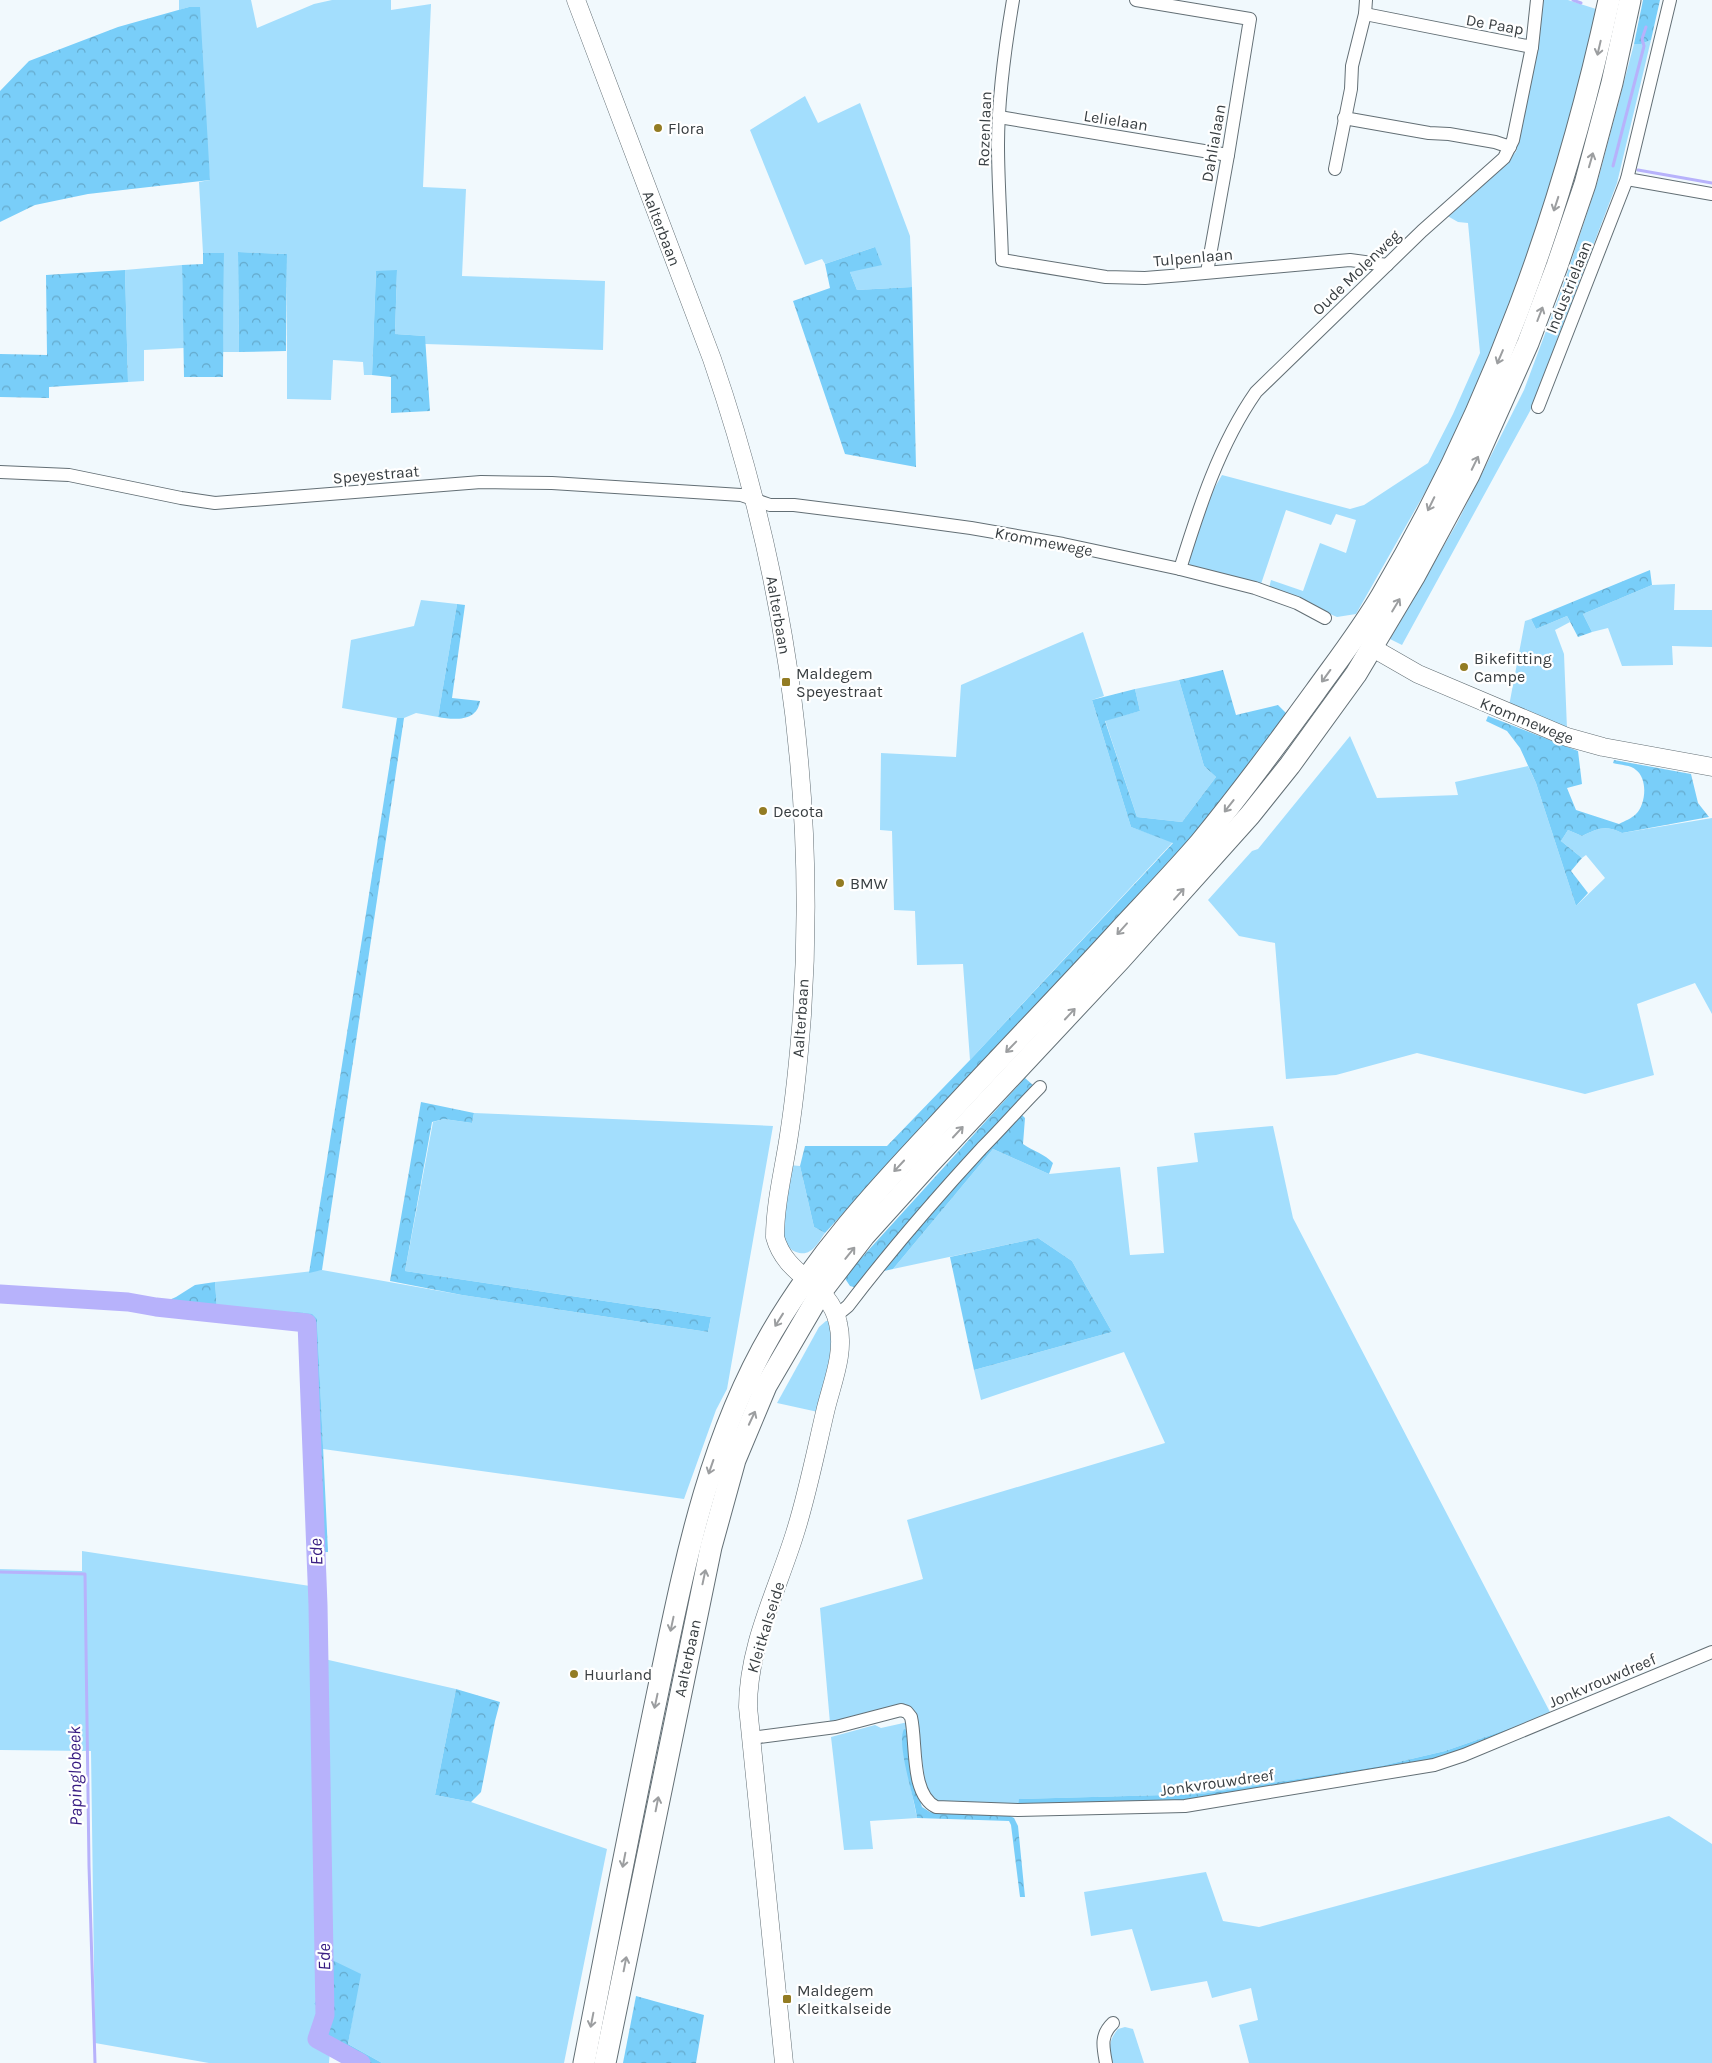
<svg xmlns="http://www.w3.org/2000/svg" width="1712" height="2063" viewBox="0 0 1712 2063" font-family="Karla,sans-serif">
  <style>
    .grass { fill: #a3defd }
    .forest { fill: url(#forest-crowns) }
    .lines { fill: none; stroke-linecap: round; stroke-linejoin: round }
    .stream { stroke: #b7b2fb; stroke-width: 3 }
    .river { stroke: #b7b2fb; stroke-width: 19 }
    .street-casing { stroke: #636f75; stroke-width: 14 }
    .secondary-casing { stroke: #636f75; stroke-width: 19 }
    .highway-casing { stroke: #636f75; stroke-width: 23 }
    .street { stroke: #fff; stroke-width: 12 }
    .secondary { stroke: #fff; stroke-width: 18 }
    .highway { stroke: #fff; stroke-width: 21 }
    .oneway { stroke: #9c9ea0 }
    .poi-dot { fill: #937c23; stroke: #fff; stroke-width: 2 }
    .labels { text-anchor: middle; stroke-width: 4.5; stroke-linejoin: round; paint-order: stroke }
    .street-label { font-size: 16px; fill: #383e41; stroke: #fff }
    .poi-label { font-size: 16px; fill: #383e41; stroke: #fff; text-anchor: start }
    .water-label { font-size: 18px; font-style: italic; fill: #381c82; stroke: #fff }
  </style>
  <defs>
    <pattern id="forest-crowns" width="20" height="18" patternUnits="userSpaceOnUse" patternTransform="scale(1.25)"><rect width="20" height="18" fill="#79cef9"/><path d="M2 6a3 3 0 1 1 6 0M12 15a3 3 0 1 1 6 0" fill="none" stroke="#64a9cb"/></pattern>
  </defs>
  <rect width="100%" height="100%" fill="#f1f9fd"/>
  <!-- grass -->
  <g class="grass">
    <polygon points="179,0 251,0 257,28 314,4 332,0 391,0 391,10 431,4 423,187 466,189 462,276 605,281 603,350 425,344 425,336 395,334 397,271 376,271 372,375 364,375 363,362 333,360 331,400 287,399 287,254 238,252 239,352 223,352 224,253 203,253 199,182 210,180 189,7 179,10"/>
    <polygon points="1542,0 1568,0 1596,9 1571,121 1554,182 1499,341 1449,450 1356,614 1337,617 1269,588 1271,580 1303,591 1320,543 1346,553 1356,520 1336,514 1331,525 1286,510 1261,584 1190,566 1188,558 1208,499 1222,475 1350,509 1364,505 1428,463 1453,414 1480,353 1468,223 1458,222 1444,214 1516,152"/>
    <polygon points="1651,40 1617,183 1530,411 1402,645 1390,639 1457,523 1524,390 1565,280 1598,180 1634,44 1641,44"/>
    <polygon points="805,96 818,123 860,103 910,236 912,287 857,290 850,272 875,247 825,264 822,259 805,265 750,130"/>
    <polygon points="182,265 184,348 144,350 144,381 128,382 125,270"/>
    <polygon points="1675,584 1674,610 1712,610 1712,647 1672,646 1673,665 1622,666 1608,628 1592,632 1583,614 1652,585"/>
    <polygon points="421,600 457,604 438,717 416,713 404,718 397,718 342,708 351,640 414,626"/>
    <polygon points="1567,616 1570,622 1555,630 1564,654 1567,729 1509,706 1525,621 1531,619 1536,629"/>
    <polygon points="1083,632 1104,696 1092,700 1131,827 1173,842 970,1060 963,964 917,965 915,911 894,910 892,831 880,830 881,753 956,757 961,685"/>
    <polygon points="1179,680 1204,766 1216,777 1182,822 1137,817 1105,720 1140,711 1135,689"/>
    <path d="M1350,736l27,62 81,-3 -3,-13 73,-16 8,17 40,123 29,-28 -19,-23 -4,3 -21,-17 7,-11 14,6c17,-8 23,-11 40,-3l90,-15v196l-17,-31 -58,21 17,71 -69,19 -168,-41 -81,22 -50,4 -11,-136 -36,-7 -31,-36 44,-49 6,-2z"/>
    <polygon points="474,1113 773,1126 727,1389 716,1410 684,1499 323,1449 317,1319 217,1309 215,1282 322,1270 462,1295 708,1332 711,1317 405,1271 433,1122 444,1119 472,1123"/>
    <path d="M1273,1126l20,92 258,496 -106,37 -64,15 -179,28 -182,5 -2,9c-25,-1 -73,5 -91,-14l-12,-83 -85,12 -10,-115 103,-29 -16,-59 258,-77 -41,-91 -143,48 -7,-30 138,-38 -40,-71 -34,-23 -145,31 100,-120 56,25 71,-7 10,88 34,-2 -7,-86 41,-5 -4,-29z"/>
    <path d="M789,1165l11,1 14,61 11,6c-7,10 -14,25 -29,19 -24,-9 -9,-67 -7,-87z"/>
    <polygon points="826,1321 829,1321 835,1342 818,1412 777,1403 819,1327"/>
    <polygon points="82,1551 310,1586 311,1656 456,1689 435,1795 471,1802 607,1849 564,2063 382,2063 348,2044 360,1974 322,1974 321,1991 314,2004 321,2009 318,2044 330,2050 329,2063 209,2063 95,2043 91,1751 0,1750 0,1569 82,1571"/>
    <polygon points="908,1722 909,1730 903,1750 917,1818 870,1821 873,1849 844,1850 831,1737 875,1725 881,1728"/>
    <polygon points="1669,1816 1712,1844 1712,2063 1249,2063 1239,2025 1258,2020 1251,1988 1212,1998 1207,1981 1151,1991 1132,1929 1091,1936 1084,1892 1206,1872 1223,1921 1259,1927"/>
    <path d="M1125,2027l8,2 11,34h-32c-3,-14 -4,-22 6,-34z"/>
  </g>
  <!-- forest -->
  <g class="forest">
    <polygon points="1643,0 1660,0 1651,40 1641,44 1634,44"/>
    <polygon points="189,7 200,7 210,180 88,194 35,205 0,222 0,91 29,61 118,27"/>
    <polygon points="875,247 882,265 850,272 857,290 912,287 916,467 845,454 793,301 830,288 825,264"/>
    <polygon points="238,252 287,254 286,351 239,352"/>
    <polygon points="203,253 224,253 223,377 184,377 182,265 203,264"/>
    <polygon points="125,270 128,382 49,387 49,398 0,397 0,354 47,355 46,275"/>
    <polygon points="397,270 395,334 425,336 430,411 391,413 391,377 372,375 376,271"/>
    <polygon points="1650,570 1652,585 1583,614 1592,632 1578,637 1567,616 1536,629 1531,619"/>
    <path d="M457,604l8,1 -13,93 28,3c-3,21 -26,19 -42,16z"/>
    <polygon points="1223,670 1236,715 1278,705 1288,715 1192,836 1038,1004 950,1096 825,1233 814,1227 800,1166 805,1146 887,1146 970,1060 1173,843 1131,827 1092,700 1135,689 1140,711 1105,721 1137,817 1182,822 1216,777 1204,766 1179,680"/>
    <path d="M1488,716l90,35 4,33 -15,4 9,22 43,14c6,-3 13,-6 17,-10 10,-10 12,-35 0,-44 -5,-5 -16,-5 -23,-7l1,-3 77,14 7,29 11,14 -87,16c-17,-8 -23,-5 -40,3l-14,-6 -7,11 21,17 -11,13 17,22 -12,13 -40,-123 -16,-35 -13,-17 -21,-10z"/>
    <polygon points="397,718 404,718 322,1270 309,1273"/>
    <path d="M1025,1078l9,8 -19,22 10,10 -2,26c10,7 22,10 30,19l-4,11 -56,-25 -100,120 -9,2 -9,-6 -18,23 -7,-2 -6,-9z"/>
    <polygon points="421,1102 474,1113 472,1123 444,1119 432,1122 405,1271 711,1317 708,1332 462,1295 390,1281"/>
    <polygon points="1038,1238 1072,1261 1112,1332 974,1370 950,1257"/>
    <polygon points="215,1282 217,1309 285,1317 295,1312 312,1314 317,1319 328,1552 309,1553 302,1326 216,1319 217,1309 166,1305 167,1301 176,1297 195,1285"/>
    <polygon points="456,1689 500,1702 495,1721 481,1792 471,1802 435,1795"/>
    <polygon points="1551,1714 1435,1762 1209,1800 1018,1808 1019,1799 1201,1794 1381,1766 1445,1751"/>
    <path d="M904,1729l5,1 9,64 4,13 8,5 11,2 63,-1 10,5 4,8 7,71h-5l-9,-72 -2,-4 -92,-3c-2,-19 -21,-73 -13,-89z"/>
    <polygon points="322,1958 332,1960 361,1974 348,2044 382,2063 353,2063 317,2044 321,2010 314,2004 321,1991 322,1974 318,1971"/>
    <polygon points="636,1996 704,2015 696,2063 623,2063"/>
  </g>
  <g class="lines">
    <!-- stream -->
    <g class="stream">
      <polyline points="1573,0 1581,3"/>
      <polyline points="1613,166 1644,46 1642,39 1646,27"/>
      <polyline points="1638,170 1712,183"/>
      <polyline points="0,1572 85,1574 89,1866 95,2063"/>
    </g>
    <!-- river -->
    <polyline class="river" points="0,1294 128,1302 156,1307 307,1323 318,1605 325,2015 317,2039 361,2063"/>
    <defs>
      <g id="street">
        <path d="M1013,0c-8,47 -15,96 -15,145 0,38 3,76 4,115l104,17 39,1 38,-3 167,-15 37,5"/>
        <polyline points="1136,0 1250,19 1228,155 1207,272"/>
        <polyline points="1365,14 1532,47"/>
        <polyline points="999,117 1228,155"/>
        <polyline points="1344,118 1429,133 1449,134 1495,142 1510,147"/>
        <polyline points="1335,169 1351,89 1352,66 1365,14 1366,0"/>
        <polyline points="1627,179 1712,194"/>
        <polyline points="1538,407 1627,179 1670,0"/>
        <polyline points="0,472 69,475 181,498 215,503 481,482 552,483 741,495 770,505 794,505 890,517 971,528 1063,544 1180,569 1255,588 1297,603 1325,618"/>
        <path d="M1180,569c19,-61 39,-124 76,-177l166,-161 82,-73 9,-18 19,-93 5,-47"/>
        <path d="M837,1315l11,-9c42,-55 87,-107 134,-158 20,-20 38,-41 58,-61"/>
        <path d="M751,1738l85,-11 65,-17 6,2 4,5c6,26 -1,77 25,90l82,3 167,-4 249,-41 30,-10 248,-103"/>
        <path d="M1106,2063c-3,-16 -6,-28 7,-40"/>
      </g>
      <g id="secondary">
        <path d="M576,0l136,359c73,212 105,432 90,656 -3,40 -7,81 -13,120 -5,34 -14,68 -14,102 11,41 55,46 63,86 7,29 -5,57 -12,85 -10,42 -18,84 -31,125 -18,58 -47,113 -47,174l36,356"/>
        <polyline points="1371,647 1418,674 1567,737 1603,747 1712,767"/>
      </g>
      <g id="highway">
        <path d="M584,2063c24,-124 48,-248 74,-372 26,-123 49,-248 114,-359 45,-77 101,-138 162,-203 61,-67 125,-132 186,-199 27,-29 54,-57 80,-87 40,-49 78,-100 115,-151 23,-32 47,-63 67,-97 110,-187 181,-384 227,-595"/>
        <polyline points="605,2063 711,1547 735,1460 766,1386 821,1292 864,1236 929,1164 1120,960 1250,815 1290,765 1356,674 1415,575 1469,475 1528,343 1557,266 1585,184 1612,83 1630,0"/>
      </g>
    </defs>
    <!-- street casing -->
    <use href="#street" class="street-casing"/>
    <!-- secondary casing -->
    <use href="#secondary" class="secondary-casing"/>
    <!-- highway casing -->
    <use href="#highway" class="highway-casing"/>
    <!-- street -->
    <use href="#street" class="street"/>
    <!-- secondary -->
    <use href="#secondary" class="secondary"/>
    <!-- highway -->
    <use href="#highway" class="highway"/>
  </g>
  <!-- one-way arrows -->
  <defs><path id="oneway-shaft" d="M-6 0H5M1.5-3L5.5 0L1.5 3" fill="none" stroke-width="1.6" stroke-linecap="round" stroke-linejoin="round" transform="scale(1.25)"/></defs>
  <g class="oneway">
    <use href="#oneway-shaft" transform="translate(1599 48) rotate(103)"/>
    <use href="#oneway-shaft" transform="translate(1591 160) rotate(-74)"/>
    <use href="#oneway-shaft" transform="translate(1556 204) rotate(108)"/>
    <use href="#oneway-shaft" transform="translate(1540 314) rotate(-69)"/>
    <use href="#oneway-shaft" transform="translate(1500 357) rotate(113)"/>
    <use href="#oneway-shaft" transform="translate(1475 463) rotate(-64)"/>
    <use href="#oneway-shaft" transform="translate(1431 504) rotate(116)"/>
    <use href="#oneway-shaft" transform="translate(1396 605) rotate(-59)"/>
    <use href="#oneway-shaft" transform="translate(1326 676) rotate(126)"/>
    <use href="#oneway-shaft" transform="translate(1229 806) rotate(128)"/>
    <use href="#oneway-shaft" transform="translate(1179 894) rotate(-48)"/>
    <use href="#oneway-shaft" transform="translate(1122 929) rotate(132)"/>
    <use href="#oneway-shaft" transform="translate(1070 1014) rotate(-47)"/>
    <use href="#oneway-shaft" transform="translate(1011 1047) rotate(134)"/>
    <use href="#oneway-shaft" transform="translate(958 1132) rotate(-47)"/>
    <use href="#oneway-shaft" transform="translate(899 1166) rotate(133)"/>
    <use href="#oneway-shaft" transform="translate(850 1253) rotate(-51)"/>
    <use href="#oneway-shaft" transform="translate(779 1320) rotate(122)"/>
    <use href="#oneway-shaft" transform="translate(752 1418) rotate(-65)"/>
    <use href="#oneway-shaft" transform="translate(711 1467) rotate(109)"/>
    <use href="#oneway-shaft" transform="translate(704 1577) rotate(-78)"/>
    <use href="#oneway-shaft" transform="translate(672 1624) rotate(102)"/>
    <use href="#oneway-shaft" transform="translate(656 1701) rotate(102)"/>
    <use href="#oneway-shaft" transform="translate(657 1804) rotate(-79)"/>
    <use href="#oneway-shaft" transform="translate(624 1860) rotate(101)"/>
    <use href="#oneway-shaft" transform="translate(625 1964) rotate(-79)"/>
    <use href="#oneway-shaft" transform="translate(592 2020) rotate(101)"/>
  </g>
  <!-- markers -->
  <g class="poi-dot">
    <circle cx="658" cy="128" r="5"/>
    <circle cx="1464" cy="667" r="5"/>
    <rect x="781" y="677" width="10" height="10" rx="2.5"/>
    <circle cx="763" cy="811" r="5"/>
    <circle cx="840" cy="883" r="5"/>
    <circle cx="574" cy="1674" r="5"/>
    <rect x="782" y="1994" width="10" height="10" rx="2.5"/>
  </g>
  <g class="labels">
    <!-- street labels -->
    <g class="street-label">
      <text transform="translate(1495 24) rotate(10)" y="6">De Paap</text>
      <text transform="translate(1116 120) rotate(9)" y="6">Lelielaan</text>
      <text transform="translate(984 129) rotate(-88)" y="6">Rozenlaan</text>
      <text transform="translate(1213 143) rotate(-80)" y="6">Dahlialaan</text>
      <text transform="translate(662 228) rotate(69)" y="6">Aalterbaan</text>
      <text transform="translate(1193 257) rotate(-5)" y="6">Tulpenlaan</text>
      <text transform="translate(1356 272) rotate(-44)" y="6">Oude Molenweg</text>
      <text transform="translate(1568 287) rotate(-68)" y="6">Industrielaan</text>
      <text transform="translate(376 474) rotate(-5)" y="6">Speyestraat</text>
      <text transform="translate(1044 541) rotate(11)" y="6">Krommewege</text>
      <text transform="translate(779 615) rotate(80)" y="6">Aalterbaan</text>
      <text transform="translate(1527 720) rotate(22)" y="6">Krommewege</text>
      <text transform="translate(800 1018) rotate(-86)" y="6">Aalterbaan</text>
      <text transform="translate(765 1627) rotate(-73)" y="6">Kleitkalseide</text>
      <text transform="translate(687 1658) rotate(-78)" y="6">Aalterbaan</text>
      <text transform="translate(1602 1680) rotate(-23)" y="6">Jonkvrouwdreef</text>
      <text transform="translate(1217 1782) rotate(-8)" y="6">Jonkvrouwdreef</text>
    </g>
    <!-- poi labels -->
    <g class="poi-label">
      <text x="668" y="134">Flora</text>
      <text x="1474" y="664">Bikefitting<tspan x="1474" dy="18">Campe</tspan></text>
      <text x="796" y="679">Maldegem<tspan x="796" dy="18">Speyestraat</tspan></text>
      <text x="773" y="817">Decota</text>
      <text x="850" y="889">BMW</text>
      <text x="584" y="1680">Huurland</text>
      <text x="797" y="1996">Maldegem<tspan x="797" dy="18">Kleitkalseide</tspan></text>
    </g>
    <!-- water labels -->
    <g class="water-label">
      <text transform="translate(316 1552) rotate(-92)" y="6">Ede</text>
      <text transform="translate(75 1776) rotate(-91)" y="6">Papinglobeek</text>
      <text transform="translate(324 1957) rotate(-91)" y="6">Ede</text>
    </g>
  </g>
</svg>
